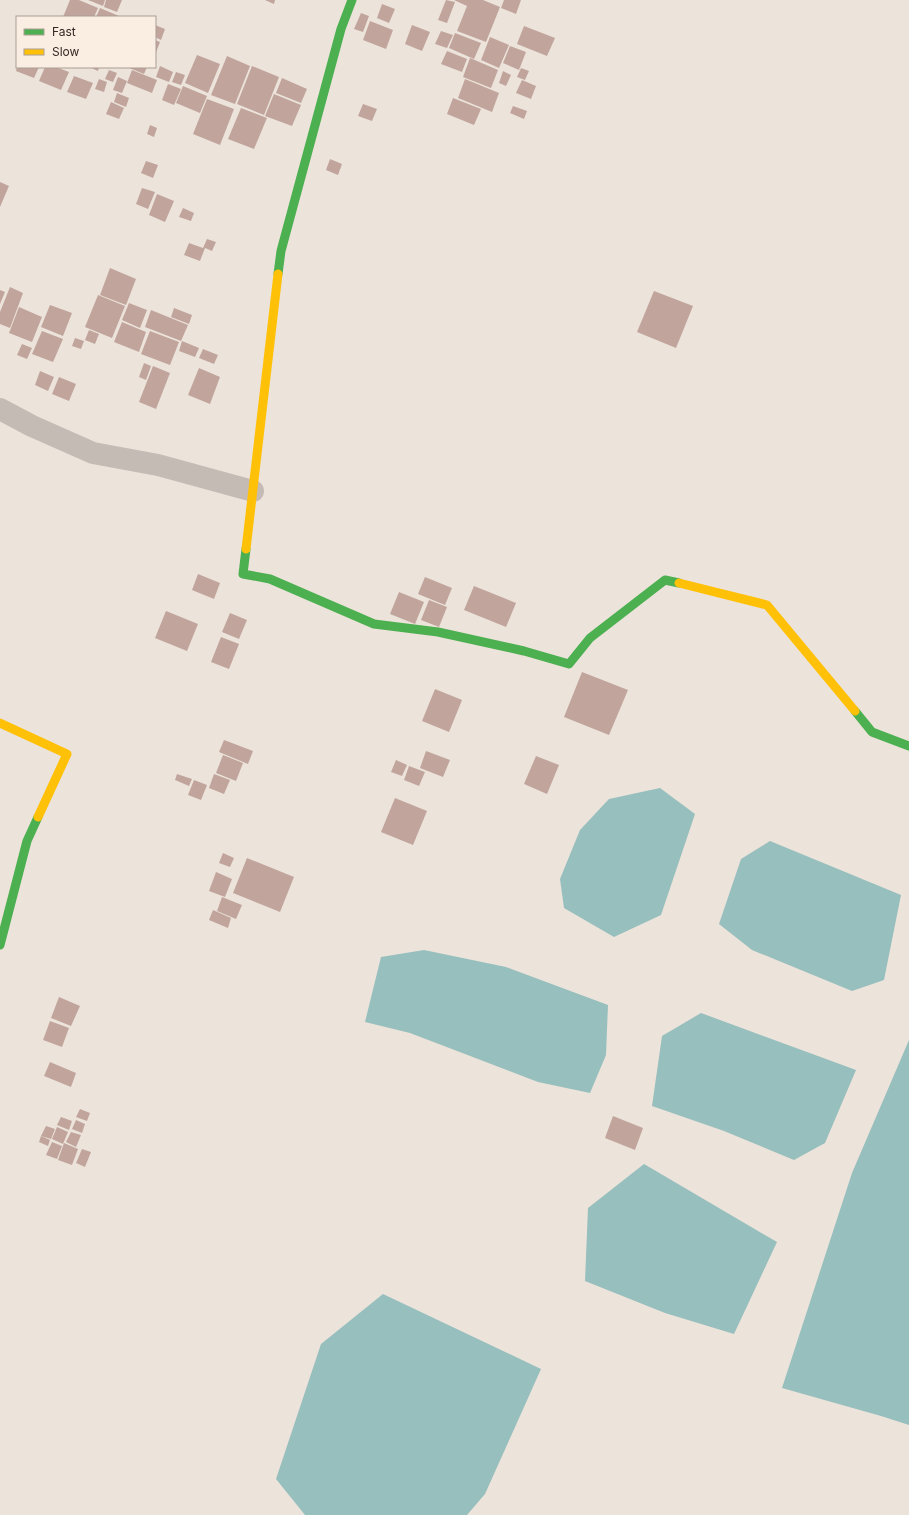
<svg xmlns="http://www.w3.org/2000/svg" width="909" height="1515" viewBox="0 0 909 1515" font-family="Inter,sans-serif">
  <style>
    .water { fill: #97bfbd }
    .building { fill: #c1a59c }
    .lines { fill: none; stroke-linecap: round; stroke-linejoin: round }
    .street { stroke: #c4bbb5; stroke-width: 22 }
    .fast { stroke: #4caf50; stroke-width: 9 }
    .slow { stroke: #ffc107; stroke-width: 9 }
  </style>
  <rect width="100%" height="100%" fill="#ece3db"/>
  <!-- water -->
  <g class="water">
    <polygon points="660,788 695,814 661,915 614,937 564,908 560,879 580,830 609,799"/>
    <polygon points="770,841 901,895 884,980 852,991 752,950 719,924 741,859"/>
    <polygon points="424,950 506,967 608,1005 606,1055 590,1093 538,1082 410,1033 365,1022 381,957"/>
    <polygon points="701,1013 856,1070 825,1143 794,1160 724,1131 652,1106 662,1036"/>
    <polygon points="909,1040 909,1425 881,1416 782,1388 852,1173"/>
    <polygon points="644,1164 777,1242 734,1334 665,1313 585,1281 588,1208"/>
    <polygon points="383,1294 541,1369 485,1494 467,1515 305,1515 276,1479 321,1344"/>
  </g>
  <!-- building -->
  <g class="building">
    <polygon points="70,0 79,0 98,8 94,17 63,17"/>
    <polygon points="88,0 105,0 103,6"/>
    <polygon points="106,0 122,0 117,12 104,7"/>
    <polygon points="265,0 275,0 274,4"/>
    <polygon points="446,0 455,2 447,23 438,20"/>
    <polygon points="454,0 483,0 500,7 486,42 457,31 467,6"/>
    <polygon points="504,0 521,0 516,14 501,8"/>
    <polygon points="382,4 395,9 389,23 377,18"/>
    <polygon points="100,8 119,16 118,17 96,17"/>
    <polygon points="361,13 369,16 363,32 354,29"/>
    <polygon points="370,21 393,30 386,49 363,40"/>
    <polygon points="155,25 165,29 161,40 155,37"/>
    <polygon points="412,25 430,32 422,51 405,44"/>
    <polygon points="524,26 555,38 547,56 517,44"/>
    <polygon points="441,31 453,35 447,48 435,44"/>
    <polygon points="455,33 481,43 474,59 449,48"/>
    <polygon points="490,37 509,45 499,68 481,60"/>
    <polygon points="155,40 160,42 155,55"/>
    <polygon points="510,46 526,52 519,70 503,63"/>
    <polygon points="447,51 467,59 462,72 441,64"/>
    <polygon points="197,55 220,64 208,93 185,83"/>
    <polygon points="227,56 250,66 235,104 211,95"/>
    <polygon points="470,58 498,70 491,88 463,77"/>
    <polygon points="160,66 173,72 169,82 156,77"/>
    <polygon points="252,66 279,77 264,115 237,104"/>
    <polygon points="17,67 39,67 34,78 16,71"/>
    <polygon points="45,67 56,67 69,72 61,90 39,81"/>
    <polygon points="89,67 99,67 98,71"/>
    <polygon points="127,67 147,67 144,74"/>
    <polygon points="521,68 529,71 525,80 517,77"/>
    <polygon points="109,70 117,73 113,82 105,79"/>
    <polygon points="132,70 157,80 152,93 127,83"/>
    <polygon points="503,71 511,75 506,86 499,83"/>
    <polygon points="176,72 185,75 181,85 172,82"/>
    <polygon points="74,76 93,83 86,99 67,92"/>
    <polygon points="118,77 127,81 122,93 113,90"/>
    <polygon points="282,78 307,89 301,103 276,93"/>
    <polygon points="99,79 107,82 104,92 95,89"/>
    <polygon points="465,79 499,93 492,112 458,98"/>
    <polygon points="522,80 536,86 531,99 516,93"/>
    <polygon points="168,84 181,89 174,105 162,100"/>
    <polygon points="183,86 207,96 200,113 176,103"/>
    <polygon points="117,93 129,98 126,107 114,102"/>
    <polygon points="274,94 301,105 292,126 265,116"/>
    <polygon points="453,98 481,109 474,125 447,114"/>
    <polygon points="207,99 234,109 220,145 193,134"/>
    <polygon points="111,102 124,108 119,119 106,114"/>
    <polygon points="363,104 377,109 372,121 358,116"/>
    <polygon points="513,106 527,111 524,119 510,113"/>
    <polygon points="241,108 267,118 254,149 228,139"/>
    <polygon points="150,125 157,128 154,137 147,134"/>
    <polygon points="330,159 342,164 338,175 326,170"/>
    <polygon points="146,161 158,165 153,178 141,173"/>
    <polygon points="0,182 9,186 0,207"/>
    <polygon points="142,188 155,192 148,209 136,204"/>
    <polygon points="157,194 174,201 165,222 149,215"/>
    <polygon points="183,208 194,213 191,221 179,217"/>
    <polygon points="207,239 216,242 212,251 205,248 200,261 184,255 189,243 203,248"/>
    <polygon points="110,268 136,279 126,305 100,295"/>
    <polygon points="10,287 23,293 10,328 0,324 0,312"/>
    <polygon points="0,290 5,292 0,304"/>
    <polygon points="654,291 693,306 676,348 637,332"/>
    <polygon points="98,295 125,306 112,338 85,327"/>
    <polygon points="129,303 147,310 140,328 122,320"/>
    <polygon points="50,305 72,313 63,336 41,327"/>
    <polygon points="19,307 42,317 32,342 9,333"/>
    <polygon points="174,308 192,315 189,324 171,317"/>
    <polygon points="151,310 188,325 181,341 145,327"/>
    <polygon points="122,322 146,332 139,352 114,342"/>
    <polygon points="89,330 99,334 95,344 85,340"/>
    <polygon points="42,331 63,339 53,362 32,354"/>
    <polygon points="150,331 179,342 170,365 141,354"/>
    <polygon points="75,338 84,341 81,349 72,346"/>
    <polygon points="182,341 199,348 195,357 179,351"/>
    <polygon points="22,344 32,348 27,359 17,355"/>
    <polygon points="203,349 218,355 214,364 199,358"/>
    <polygon points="144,363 151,366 146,380 139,377"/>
    <polygon points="153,366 170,373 156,409 139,402"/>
    <polygon points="199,368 220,377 210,404 188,395"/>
    <polygon points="40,371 54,377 48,391 35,385"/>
    <polygon points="59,377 76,384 69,401 52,394"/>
    <polygon points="198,574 220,583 214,599 192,590"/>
    <polygon points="425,577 452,588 445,605 418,594"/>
    <polygon points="474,586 516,603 506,627 464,610"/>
    <polygon points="399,592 424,602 415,624 390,614"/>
    <polygon points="429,600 447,607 439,627 421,620"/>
    <polygon points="166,611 198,624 187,651 155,638"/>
    <polygon points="230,613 247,620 239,639 222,632"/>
    <polygon points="221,637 239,644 229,669 211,662"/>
    <polygon points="582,672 628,690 609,735 564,717"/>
    <polygon points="435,689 462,700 449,732 422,721"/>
    <polygon points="224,740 253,751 248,764 219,752"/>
    <polygon points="426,751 450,760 443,777 420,768"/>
    <polygon points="223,755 243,763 236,781 216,773"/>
    <polygon points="536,756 559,765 547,794 524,784"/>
    <polygon points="396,760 407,765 402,776 391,772"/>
    <polygon points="409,766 425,772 419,786 404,780"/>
    <polygon points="177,774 192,779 189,786 175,780"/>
    <polygon points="214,774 230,780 224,794 209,788"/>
    <polygon points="194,780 207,785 201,800 188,795"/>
    <polygon points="395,798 427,811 413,845 381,832"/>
    <polygon points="223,853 234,858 230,867 219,863"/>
    <polygon points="247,858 294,877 280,912 233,893"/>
    <polygon points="216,872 232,879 225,897 209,891"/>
    <polygon points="222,897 242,905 236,919 217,911"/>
    <polygon points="213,910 231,918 228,928 209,920"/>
    <polygon points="59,997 80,1006 71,1026 51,1018"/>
    <polygon points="50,1021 69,1028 62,1047 43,1040"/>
    <polygon points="50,1062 76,1073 71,1087 44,1076"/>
    <polygon points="80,1109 90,1113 87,1121 76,1117"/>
    <polygon points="613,1116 643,1128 635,1150 605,1138"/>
    <polygon points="61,1117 72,1121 69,1130 57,1125"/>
    <polygon points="76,1120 85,1124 82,1133 72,1129"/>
    <polygon points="46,1126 55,1129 51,1139 41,1136"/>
    <polygon points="57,1127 68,1132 63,1144 52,1139"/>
    <polygon points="71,1132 81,1135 76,1147 66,1142"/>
    <polygon points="41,1136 50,1140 48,1146 39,1142"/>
    <polygon points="52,1142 62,1146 57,1159 46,1155"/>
    <polygon points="64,1143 78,1149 72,1165 58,1160"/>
    <polygon points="82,1149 91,1152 85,1167 76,1163"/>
  </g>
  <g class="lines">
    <!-- street -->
    <polyline class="street" points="0,409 32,426 93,453 158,465 253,491"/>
    <!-- fast -->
    <g class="fast">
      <polyline points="278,274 281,251 341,29 352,0"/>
      <polyline points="246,549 243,574 270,579 374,624 438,632 524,651 569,664 590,638 665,580 679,583"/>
      <polyline points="855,711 872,732 909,746"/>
      <polyline points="0,945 27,841 38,817"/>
    </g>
    <!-- slow -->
    <g class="slow">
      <polyline points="246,549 278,274"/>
      <polyline points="679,583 767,605 855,711"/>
      <polyline points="0,723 67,754 38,817"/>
    </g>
  </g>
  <!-- legend -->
  <rect x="16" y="16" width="140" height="52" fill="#faede1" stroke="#aa9e95"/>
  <rect x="24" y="29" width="20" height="6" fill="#4caf50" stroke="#aa9e95"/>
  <text x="52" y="36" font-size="12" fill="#332824">Fast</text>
  <rect x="24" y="49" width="20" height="6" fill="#ffc107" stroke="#aa9e95"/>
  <text x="52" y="56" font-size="12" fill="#332824">Slow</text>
</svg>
